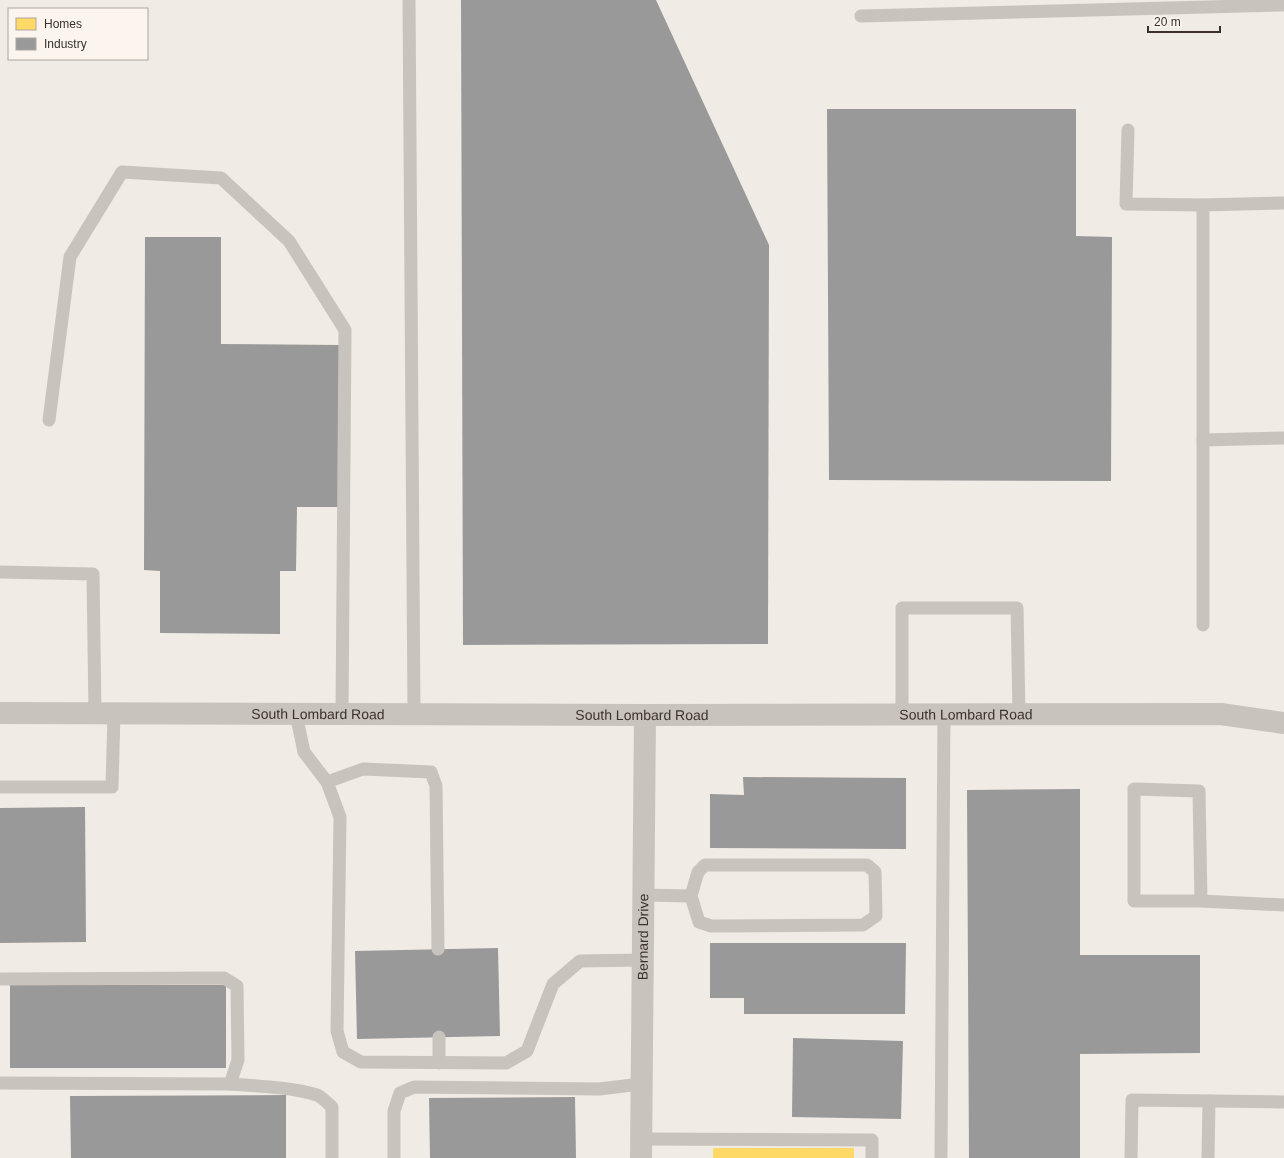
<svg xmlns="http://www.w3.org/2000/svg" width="1284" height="1158" viewBox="0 0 1284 1158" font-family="Helvetica,sans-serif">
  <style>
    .homes { fill: #ffd966 }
    .industry { fill: #999 }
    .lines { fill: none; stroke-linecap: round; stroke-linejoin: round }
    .service { stroke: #c9c3be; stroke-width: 13 }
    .minor { stroke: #c9c3be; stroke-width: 22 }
    .labels { text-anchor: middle; stroke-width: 4; stroke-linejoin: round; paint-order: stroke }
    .street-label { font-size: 14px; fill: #3b302b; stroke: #fbf5ee }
  </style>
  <rect width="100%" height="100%" fill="#f0ebe5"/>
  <!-- homes -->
  <rect class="homes" x="713" y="1148" width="141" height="10"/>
  <!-- industry -->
  <g class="industry">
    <polygon points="461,0 656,0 769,245 768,644 463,645"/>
    <polygon points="827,109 1076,109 1076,236 1112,237 1111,481 829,480"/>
    <polygon points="145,237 221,237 221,344 340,345 339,507 297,507 296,571 280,571 280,634 160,633 160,571 144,570"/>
    <polygon points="743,777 906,778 906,849 710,848 710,794 744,795"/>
    <polygon points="1080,789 1080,955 1200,955 1200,1053 1080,1054 1080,1158 969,1158 967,790"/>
    <polygon points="85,807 86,942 0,943 0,808"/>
    <polygon points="710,943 906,943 905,1014 744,1014 744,998 710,998"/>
    <polygon points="498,948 500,1036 357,1039 355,951"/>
    <rect x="10" y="985" width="216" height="83"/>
    <polygon points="793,1038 903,1041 901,1119 792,1117"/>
    <polygon points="286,1095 286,1158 71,1158 70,1096"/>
    <polygon points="575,1097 576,1158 430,1158 429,1098"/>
  </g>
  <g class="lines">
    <!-- service -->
    <g class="service">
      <polyline points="409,0 414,714"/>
      <polyline points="861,16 1284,5"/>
      <polyline points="1128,130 1126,204 1203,205"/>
      <polyline points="49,420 70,257 122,172 221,178 289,241 345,330 342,714"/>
      <polyline points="1203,440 1284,438"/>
      <polyline points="0,572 93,574 95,713"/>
      <polyline points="1203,625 1203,205 1284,203"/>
      <polyline points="296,714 304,752 327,782 340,817 337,1031 343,1052 361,1062 506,1063 527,1051 553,984 580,961 642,960"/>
      <polyline points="902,714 902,608 1017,608 1019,714"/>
      <polyline points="327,782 363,769 431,772 436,786 438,949"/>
      <polyline points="0,787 112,787 114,713"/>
      <polygon points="705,865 867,865 875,872 876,916 863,925 711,926 699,922 691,896 698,872"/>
      <polyline points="643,895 691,896"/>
      <polyline points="1201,901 1134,901 1134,789 1199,791 1201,901 1284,905"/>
      <polyline points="0,979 224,978 237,986 238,1060 230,1084 0,1083"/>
      <polyline points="439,1063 439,1037"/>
      <path d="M230,1084c26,2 62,3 87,11 5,2 10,8 15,12v51"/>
      <polyline points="641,1139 872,1140 872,1158"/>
      <polyline points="394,1158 394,1111 400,1093 414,1087 599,1089 641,1084"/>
      <polyline points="941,1158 944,714"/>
      <polyline points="1131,1158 1132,1100 1284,1102"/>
      <polyline points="1208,1158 1209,1101"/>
    </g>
    <!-- minor -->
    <g class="minor">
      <path id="s1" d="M0,713l645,2 576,-1 63,9"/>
      <path id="s2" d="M641,1158l4,-443"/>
    </g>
  </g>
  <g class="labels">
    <!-- street labels -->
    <g class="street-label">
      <text dy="5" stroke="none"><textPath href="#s1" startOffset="318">South Lombard Road</textPath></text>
      <text dy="5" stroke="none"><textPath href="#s1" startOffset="966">South Lombard Road</textPath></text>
      <text dy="5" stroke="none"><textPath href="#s1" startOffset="642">South Lombard Road</textPath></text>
      <text dy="5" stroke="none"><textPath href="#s2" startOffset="221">Bernard Drive</textPath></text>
    </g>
  </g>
  <!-- legend -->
  <rect x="8" y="8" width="140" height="52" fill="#fbf5ee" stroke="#aea6a0"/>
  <rect x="16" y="18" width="20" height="12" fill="#ffd966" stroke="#aea6a0"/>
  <text x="44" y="28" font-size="12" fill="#3b302b">Homes</text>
  <rect x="16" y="38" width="20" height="12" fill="#999999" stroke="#aea6a0"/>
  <text x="44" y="48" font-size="12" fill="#3b302b">Industry</text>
  <!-- scale -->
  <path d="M1148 26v6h72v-6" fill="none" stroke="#3b302b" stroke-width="2"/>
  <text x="1154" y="26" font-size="12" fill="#3b302b" stroke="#fbf5ee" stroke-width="3" paint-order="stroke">20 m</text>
</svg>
